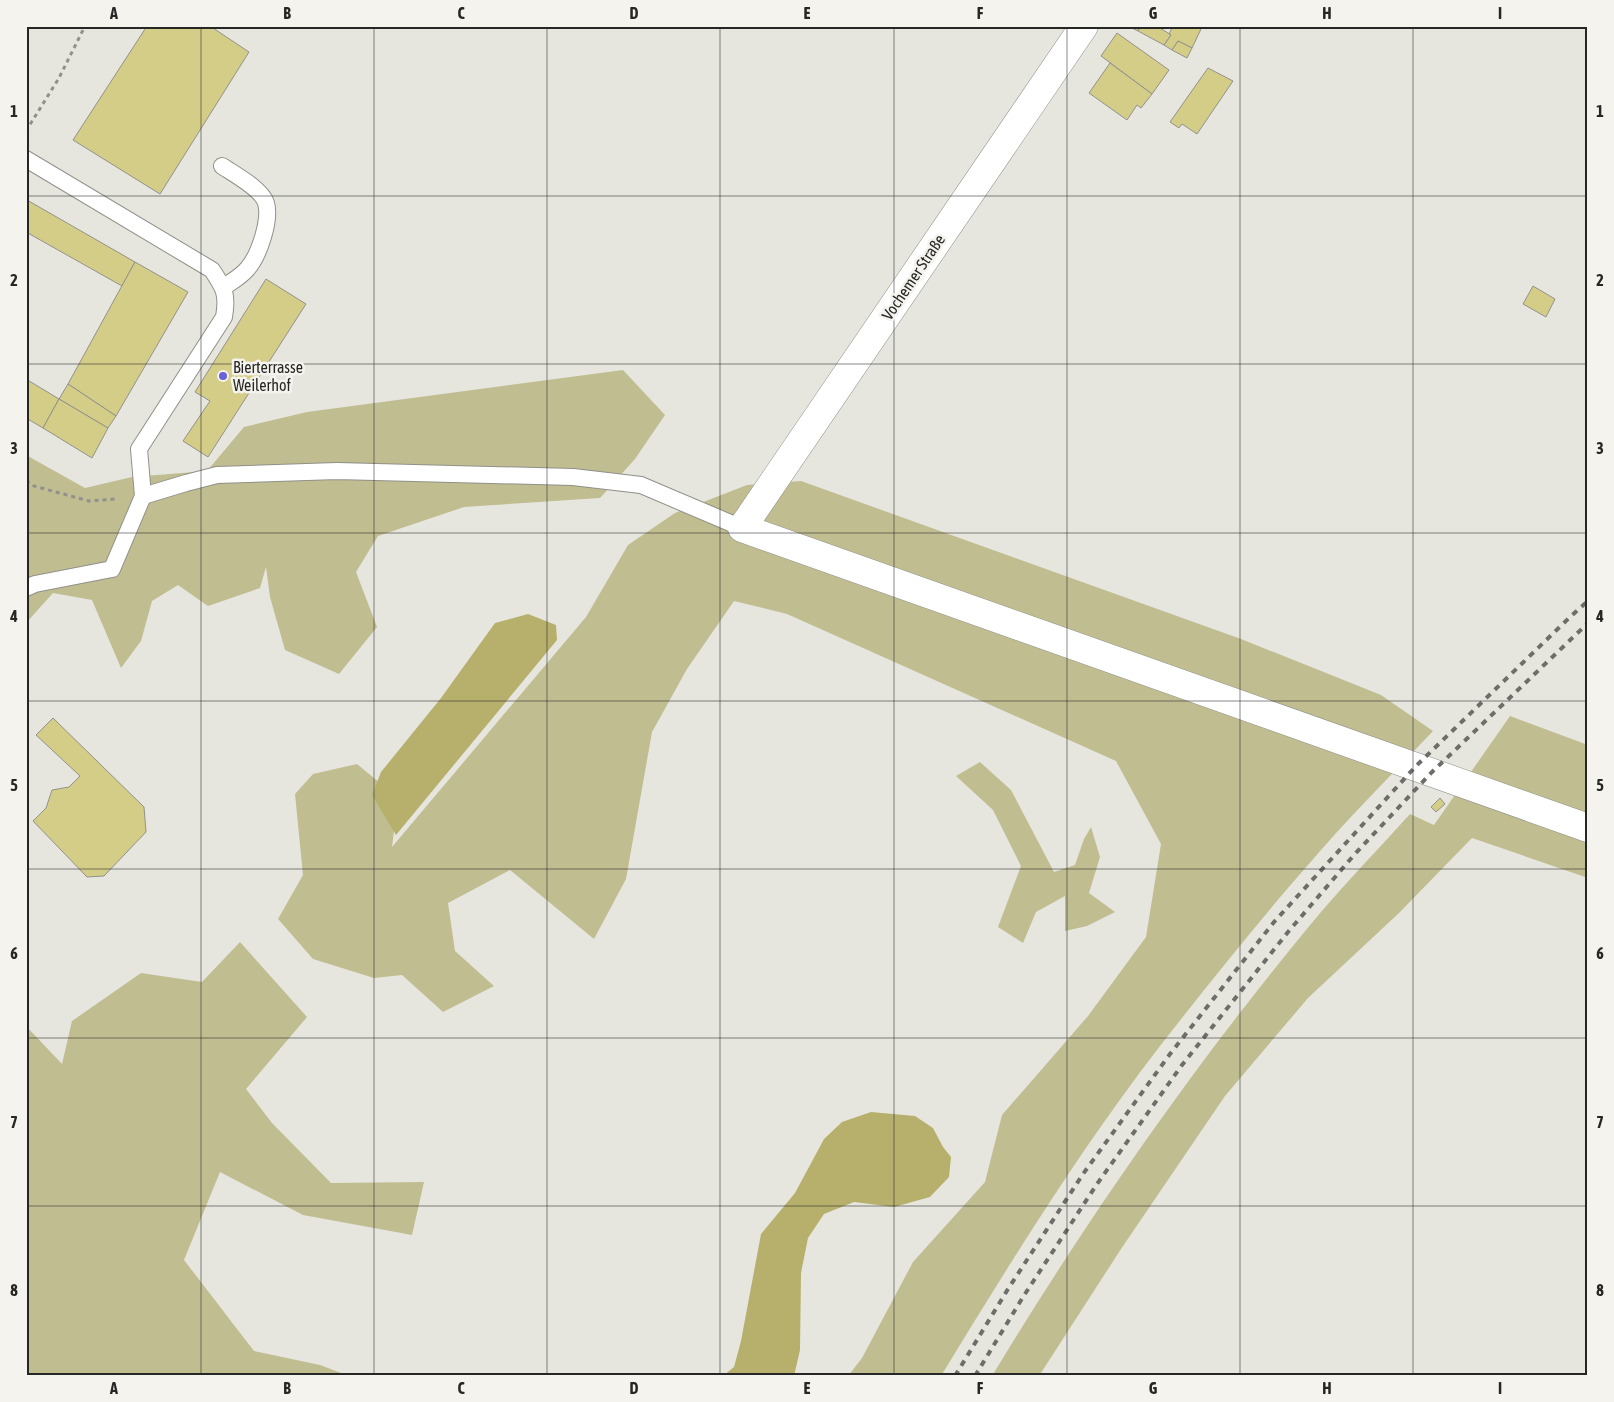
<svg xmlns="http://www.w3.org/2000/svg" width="1614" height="1402" viewBox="0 0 1614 1402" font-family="'Asap Condensed',sans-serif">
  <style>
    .green { fill: #c0bd91 }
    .water { fill: #b7b06c }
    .building { fill: #d3cd87; stroke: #92928c }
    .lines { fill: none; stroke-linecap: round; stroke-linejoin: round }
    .lane-casing { stroke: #90908a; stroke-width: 18 }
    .street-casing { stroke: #90908a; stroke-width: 29 }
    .path { stroke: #91918c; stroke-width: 3; stroke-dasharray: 4 4; stroke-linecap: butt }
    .lane { stroke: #fff; stroke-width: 16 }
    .street { stroke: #fff; stroke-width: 28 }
    .rail { stroke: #6d6d69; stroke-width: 4; stroke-dasharray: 6 6; stroke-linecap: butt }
    .grid { fill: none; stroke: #262624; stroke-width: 1; stroke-opacity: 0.55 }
    .poi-dot { fill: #6c60da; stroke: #f4f3ed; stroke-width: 2 }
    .labels { text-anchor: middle; stroke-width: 5; stroke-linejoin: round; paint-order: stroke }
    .street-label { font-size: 16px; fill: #262624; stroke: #f4f3ed }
    .poi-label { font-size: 16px; fill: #262624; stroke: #f4f3ed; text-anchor: start }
    .neatline { fill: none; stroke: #262624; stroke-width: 2 }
    .grid-label { font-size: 16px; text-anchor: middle; font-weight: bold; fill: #262624 }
  </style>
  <rect width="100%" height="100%" fill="#e6e6df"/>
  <!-- green -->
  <g class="green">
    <polygon points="623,370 665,415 635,459 600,498 464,507 378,536 356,572 377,627 339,674 285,650 270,597 266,567 260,588 208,606 178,585 152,601 141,641 121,668 92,600 53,593 26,623 26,455 85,488 132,477 207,471 244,427 307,412"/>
    <path d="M801,481l440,158 140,56 52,36c-32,34 -65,67 -96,101 -62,69 -120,141 -177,214 -81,105 -150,217 -219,330h-93l14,-18 51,-96 72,-80 17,-67 86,-99 58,-79 15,-93 -45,-83 -329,-147 -53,-13 -47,68 -35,63 -26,147 -32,60 -84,-69 -62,33 7,48 39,35 -51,26 -41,-37 -28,3 -61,-19 -35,-40 25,-44 -8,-81 18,-20 44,-10 41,34 -6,49 194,-230 42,-72 47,-32 72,-28z"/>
    <path d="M1510,716l78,29v133l-116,-40 -73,75 -91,85 -83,98 -104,153 -82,127h-47c92,-152 193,-298 305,-435 35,-44 75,-85 113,-127l24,11z"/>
    <polygon points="980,762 1011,790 1054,872 1075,865 1084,839 1091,827 1100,857 1089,893 1115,912 1087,926 1065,931 1065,896 1036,912 1023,943 998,927 1021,866 993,810 956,776"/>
    <polygon points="240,942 307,1017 246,1089 272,1123 331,1183 424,1182 412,1235 303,1215 220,1172 184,1260 254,1351 320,1365 349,1376 26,1376 26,1026 62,1064 72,1021 141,973 202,982"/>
  </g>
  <!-- water -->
  <g class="water">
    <polygon points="528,614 556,625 557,640 396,835 372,795 381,772 441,698 495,623"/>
    <polygon points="871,1112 915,1116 933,1128 943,1147 951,1157 949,1177 930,1197 894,1207 854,1202 824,1214 808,1238 801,1273 800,1350 794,1376 723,1376 734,1367 741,1341 761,1234 795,1193 824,1139 842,1122"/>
  </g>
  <!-- building -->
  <g class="building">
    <polygon points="147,26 210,26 249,52 160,194 73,140"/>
    <polygon points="1128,26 1141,26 1138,31"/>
    <polygon points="1141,26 1157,26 1171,35 1164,45 1138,31"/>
    <polygon points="1173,26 1198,26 1201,29 1192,48 1178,41 1172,50 1164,45 1171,35 1169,34"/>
    <polygon points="1117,33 1169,70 1152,94 1101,56"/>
    <polygon points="1178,41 1192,48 1187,58 1172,50"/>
    <polygon points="1110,63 1152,94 1141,108 1137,105 1127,120 1089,93"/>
    <polygon points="1208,68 1233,81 1197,134 1182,124 1179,128 1170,122"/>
    <polygon points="27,200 135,262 122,286 26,232"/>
    <polygon points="135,262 188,292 116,416 68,384"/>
    <polygon points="266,279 306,304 208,457 183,441 210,401 195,392"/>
    <polygon points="1533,286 1555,299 1546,317 1523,304"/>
    <polygon points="26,379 59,399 43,428 26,418"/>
    <polygon points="68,384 116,416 108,428 59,399"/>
    <polygon points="59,399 108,428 92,458 43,428"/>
    <polygon points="53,718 144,807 146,832 104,876 87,877 33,821 46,808 52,790 69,787 80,776 36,735"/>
    <polygon points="1440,798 1445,804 1436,812 1431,807"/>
  </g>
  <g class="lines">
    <defs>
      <g id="lane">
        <path d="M26,159l186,111c12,18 16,24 12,47l-85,132 4,47 -31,73 -77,15 -9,4"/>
        <path d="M222,166c12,8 40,23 44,37 5,17 -7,52 -18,65 -6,8 -17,14 -24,19"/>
        <polyline points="143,496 186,483 217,475 337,471 573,477 641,485 742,528"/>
      </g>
      <polyline id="street" points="1084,26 742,528 1588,828"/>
    </defs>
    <!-- lane casing -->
    <use href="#lane" class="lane-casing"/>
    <!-- street casing -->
    <use href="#street" class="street-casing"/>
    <!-- path -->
    <g class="path">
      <polyline points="26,131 59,78 85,26"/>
      <polyline points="26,481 34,486 89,501 116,499"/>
    </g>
    <!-- lane -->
    <use href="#lane" class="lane"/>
    <!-- street -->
    <use href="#street" class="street"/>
    <!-- rail -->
    <g class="rail">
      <polyline points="955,1376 1008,1289 1083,1174 1170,1054 1274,922 1416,766 1569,618 1588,601"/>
      <polyline points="975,1376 1023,1297 1097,1184 1182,1065 1288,932 1354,855 1431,773 1588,623"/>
    </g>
  </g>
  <!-- grid -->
  <path class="grid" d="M201,26v1350M374,26v1350M547,26v1350M720,26v1350M894,26v1350M1067,26v1350M1240,26v1350M1413,26v1350M26,196h1562M26,364h1562M26,533h1562M26,701h1562M26,869h1562M26,1038h1562M26,1206h1562"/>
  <!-- markers -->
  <circle class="poi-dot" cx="223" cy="376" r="5"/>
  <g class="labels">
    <!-- street labels -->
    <g class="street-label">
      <text transform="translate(913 277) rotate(-56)" y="6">Vochemer Straße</text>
    </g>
    <!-- poi labels -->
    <g class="poi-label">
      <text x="233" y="373">Bierterrasse<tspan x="233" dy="18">Weilerhof</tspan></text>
    </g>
  </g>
  <!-- border -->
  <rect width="1614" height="1402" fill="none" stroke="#f4f3ed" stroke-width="55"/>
  <rect x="28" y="28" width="1558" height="1346" class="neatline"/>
  <g class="grid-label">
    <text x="114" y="19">A</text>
    <text x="287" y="19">B</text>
    <text x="461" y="19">C</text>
    <text x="634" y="19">D</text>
    <text x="807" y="19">E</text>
    <text x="980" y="19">F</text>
    <text x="1153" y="19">G</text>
    <text x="1327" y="19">H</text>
    <text x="1500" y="19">I</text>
    <text x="14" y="117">1</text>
    <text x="1600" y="117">1</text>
    <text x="14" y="286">2</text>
    <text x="1600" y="286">2</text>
    <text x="14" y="454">3</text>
    <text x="1600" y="454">3</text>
    <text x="14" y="622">4</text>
    <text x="1600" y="622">4</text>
    <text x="14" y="791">5</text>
    <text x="1600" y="791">5</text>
    <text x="14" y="959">6</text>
    <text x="1600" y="959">6</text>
    <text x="14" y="1128">7</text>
    <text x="1600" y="1128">7</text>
    <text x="14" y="1296">8</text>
    <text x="1600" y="1296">8</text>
    <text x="114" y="1394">A</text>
    <text x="287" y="1394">B</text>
    <text x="461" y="1394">C</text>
    <text x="634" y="1394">D</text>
    <text x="807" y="1394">E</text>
    <text x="980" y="1394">F</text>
    <text x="1153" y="1394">G</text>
    <text x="1327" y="1394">H</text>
    <text x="1500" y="1394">I</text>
  </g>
</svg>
